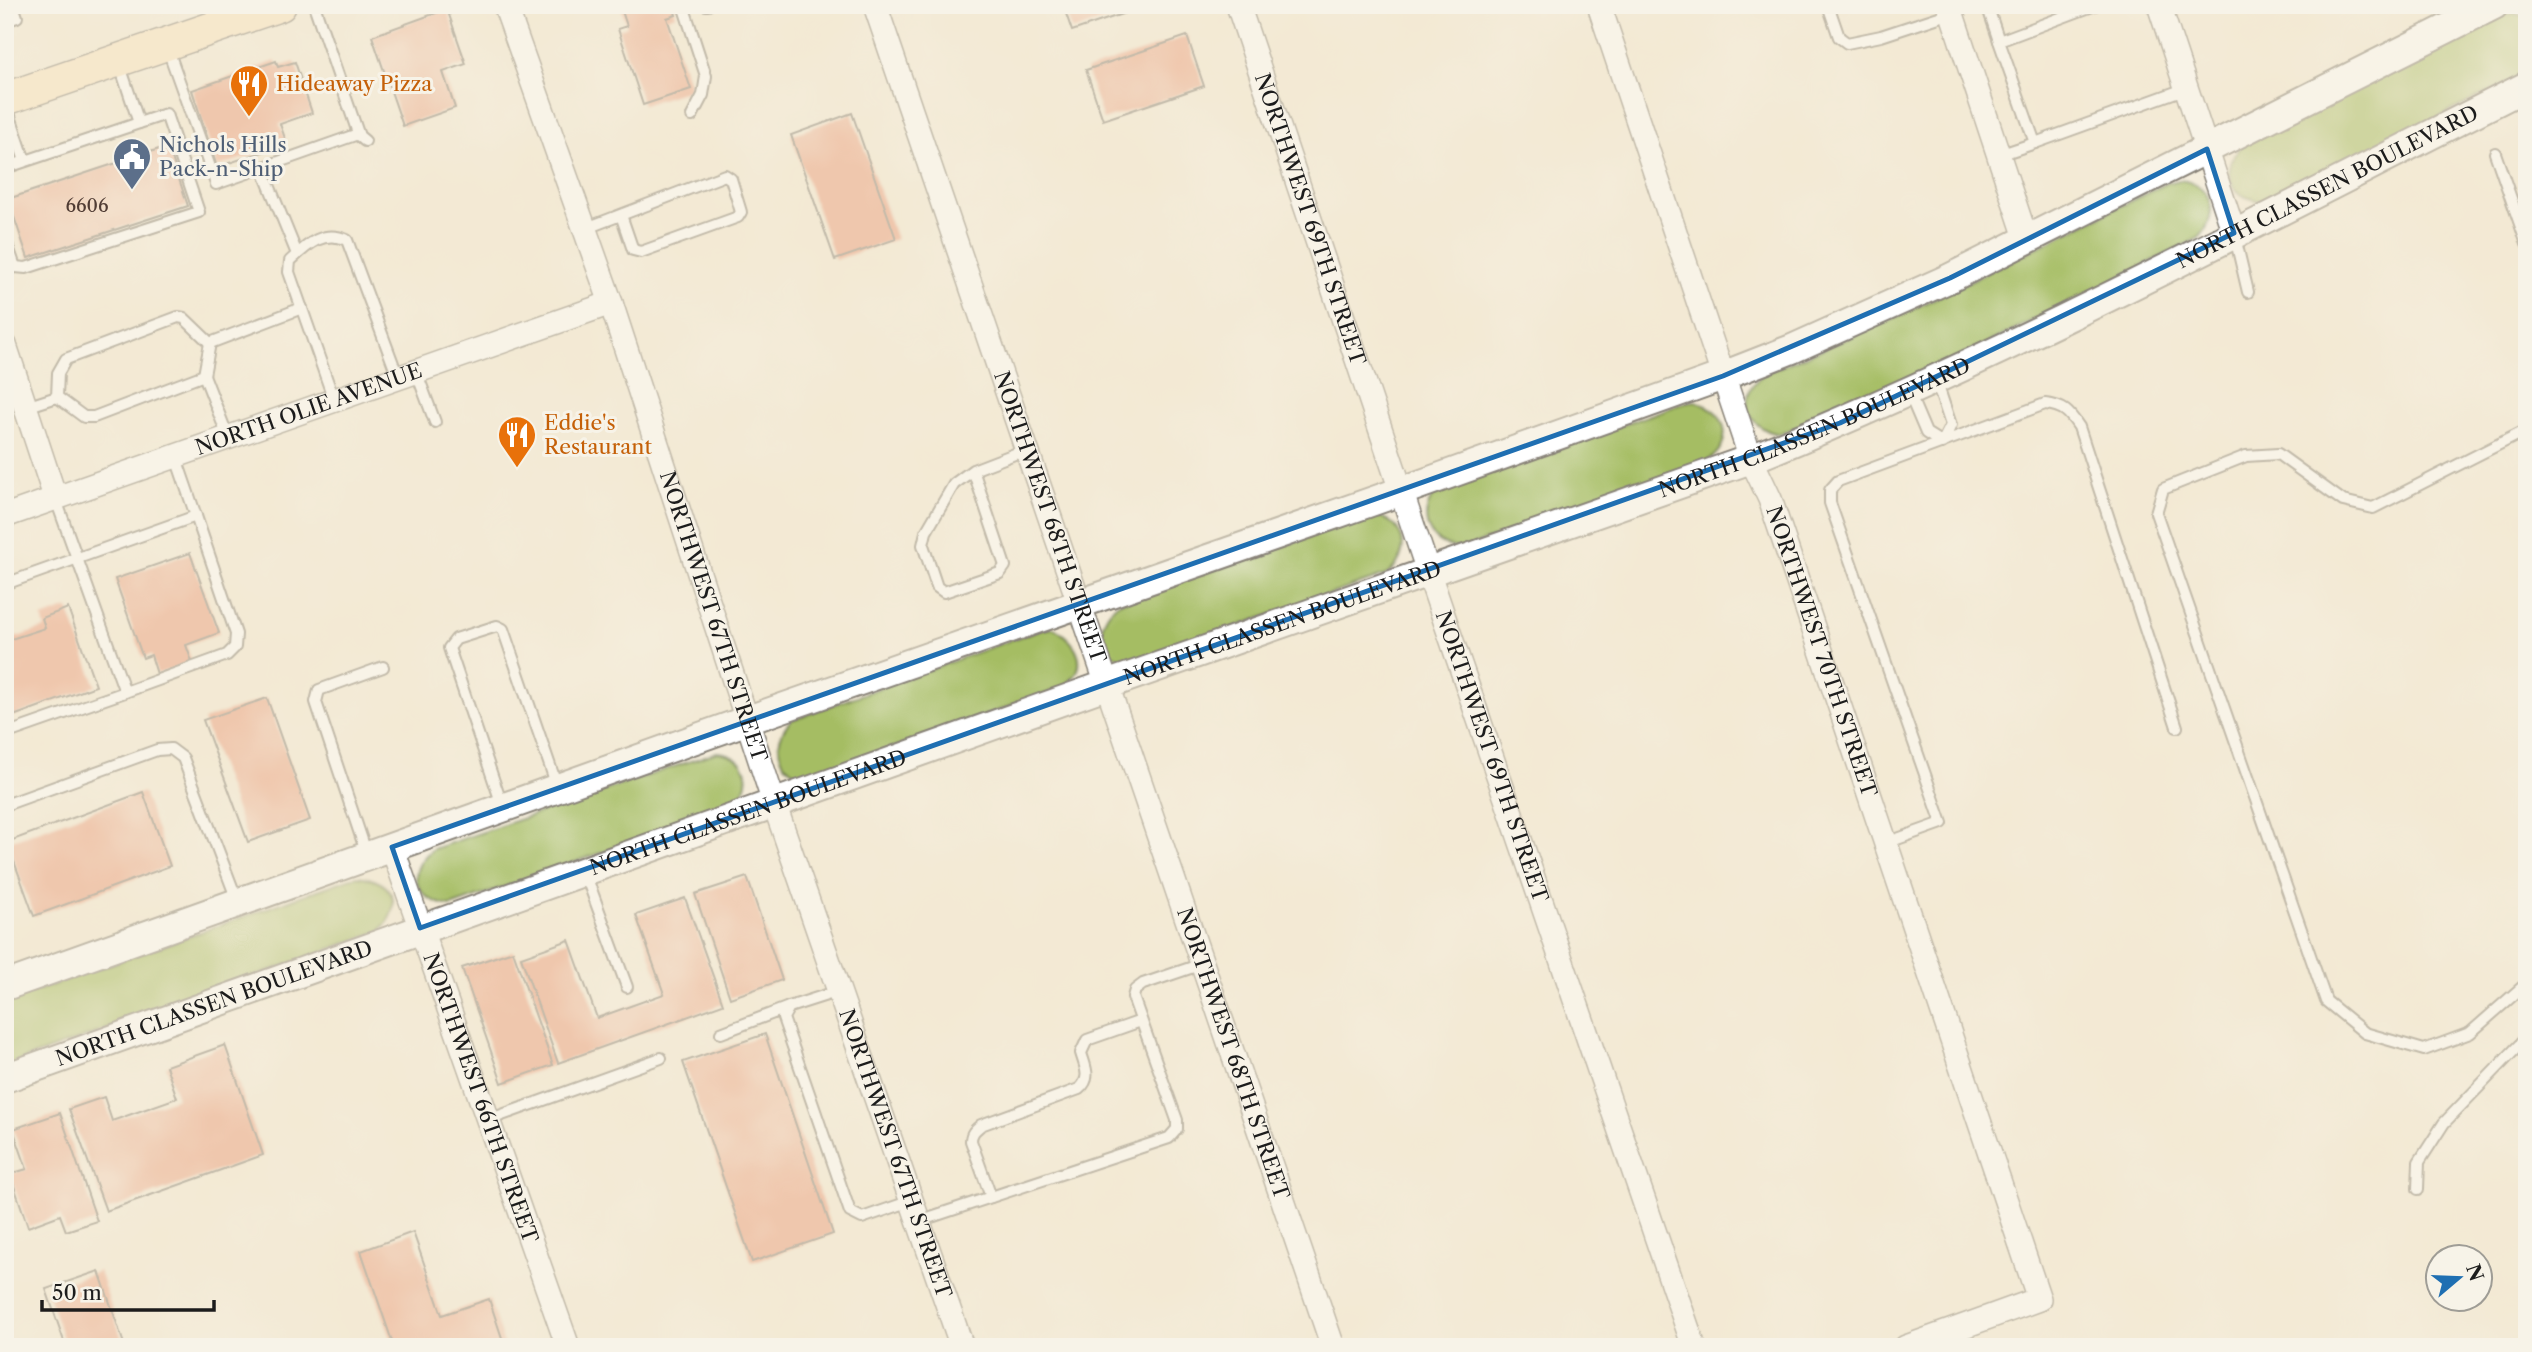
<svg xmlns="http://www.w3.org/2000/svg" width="2532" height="1352" viewBox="0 0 2532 1352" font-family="'Libre Caslon Text',serif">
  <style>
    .green { fill: #a5bd63; stroke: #606c40; stroke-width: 2 }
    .building { fill: #ec9d7e }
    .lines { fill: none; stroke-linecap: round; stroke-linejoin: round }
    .service-casing { stroke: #888278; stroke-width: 14 }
    .minor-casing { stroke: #888278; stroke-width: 26 }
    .tertiary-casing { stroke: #888278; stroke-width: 32 }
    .secondary-casing { stroke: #888278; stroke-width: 35 }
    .service { stroke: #fff; stroke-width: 10 }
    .minor { stroke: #fff; stroke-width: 23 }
    .tertiary { stroke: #fff; stroke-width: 28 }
    .secondary { stroke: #fbe6c4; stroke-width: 32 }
    .marked { fill: none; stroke: #1f6fb2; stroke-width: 5; stroke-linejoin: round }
    .labels { text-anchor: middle; stroke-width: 6; stroke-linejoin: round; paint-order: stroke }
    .number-label { font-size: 18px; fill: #503c34 }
    .food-label { font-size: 21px; fill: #c56008; stroke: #f7f3e8; text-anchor: start }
    .service-label { font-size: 21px; fill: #4e5e75; stroke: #f7f3e8; text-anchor: start }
    .street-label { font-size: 21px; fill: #1c1c1c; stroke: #f7f3e8 }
  </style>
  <rect width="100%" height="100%" fill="#f7f3e8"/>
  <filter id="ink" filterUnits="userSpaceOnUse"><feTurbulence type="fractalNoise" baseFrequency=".0143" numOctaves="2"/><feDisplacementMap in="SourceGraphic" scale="14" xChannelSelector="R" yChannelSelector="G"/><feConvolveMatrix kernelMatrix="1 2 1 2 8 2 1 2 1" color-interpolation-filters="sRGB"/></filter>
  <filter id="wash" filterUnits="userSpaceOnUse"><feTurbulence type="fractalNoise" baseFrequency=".00686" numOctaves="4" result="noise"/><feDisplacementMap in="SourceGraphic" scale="28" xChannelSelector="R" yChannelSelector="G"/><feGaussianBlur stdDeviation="1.57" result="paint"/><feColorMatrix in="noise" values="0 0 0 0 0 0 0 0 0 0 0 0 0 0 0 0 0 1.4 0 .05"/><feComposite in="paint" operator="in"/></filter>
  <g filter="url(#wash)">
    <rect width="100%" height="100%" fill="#f3e9d4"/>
    <!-- green -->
    <g class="green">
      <path d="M2513,13l14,4v56l-253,127c-39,6 -60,-26 -31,-55l256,-129z"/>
      <path d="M2179,180c34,3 41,35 20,58l-260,129 -159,67c-36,-5 -45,-43 -13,-62l122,-51 278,-138z"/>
      <path d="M1695,401c33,9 41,43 11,61l-242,86c-33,1 -49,-28 -29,-55l251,-91z"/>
      <path d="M1373,515c33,6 40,40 13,60l-250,86c-37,1 -46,-39 -16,-59z"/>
      <path d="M1054,628c26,16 37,40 8,60l-248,88c-34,1 -46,-32 -23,-56l250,-91z"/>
      <path d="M717,752c34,3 39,35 13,55l-279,99c-35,-5 -48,-34 -18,-57z"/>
      <path d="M357,876c36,4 48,27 23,55l-375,135v-64z"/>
    </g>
    <g id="blocks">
      <!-- building -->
      <g class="building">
        <polygon points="620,5 673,5 676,15 667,18 691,89 643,105 618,29 627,26"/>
        <polygon points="1063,5 1146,5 1146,6 1072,31"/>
        <polygon points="447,9 466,64 443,72 455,108 403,126 372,36"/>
        <polygon points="1187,36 1204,86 1103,120 1086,70"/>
        <polygon points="276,61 278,67 295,62 312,113 280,124 287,144 217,167 192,90"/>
        <polygon points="852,113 896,239 835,260 791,135"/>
        <polygon points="168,146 188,206 28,258 8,199"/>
        <polygon points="190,553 219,633 186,645 192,662 157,674 151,655 143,658 115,579"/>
        <polygon points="68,608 96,686 5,719 5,641 45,628 42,618"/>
        <polygon points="267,698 310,820 248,842 203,720"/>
        <polygon points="143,792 170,866 34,916 7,842"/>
        <polygon points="747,877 782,980 730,998 695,894"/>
        <polygon points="685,898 723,1004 558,1063 521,957 569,940 597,1018 664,994 636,915"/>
        <polygon points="513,951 553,1065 502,1083 462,968"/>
        <polygon points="765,1034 833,1234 752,1262 683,1062"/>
        <polygon points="225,1045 263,1155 106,1211 69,1109 104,1097 112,1121 177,1098 166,1066"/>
        <polygon points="60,1113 97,1221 66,1231 60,1215 28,1227 10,1174 27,1169 13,1129"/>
        <polygon points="413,1232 442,1315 489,1299 505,1347 394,1347 361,1251"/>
        <polygon points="99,1271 125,1347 66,1347 46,1289"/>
      </g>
    </g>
  </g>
  <g filter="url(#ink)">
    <use href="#blocks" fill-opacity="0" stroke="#888278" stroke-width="2"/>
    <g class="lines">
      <defs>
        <g id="service">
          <polyline points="314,5 359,136 365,141"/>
          <polyline points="683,5 706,76 703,95 692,116"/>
          <polyline points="706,5 708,5"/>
          <polyline points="1828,5 1839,37 1847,43 1881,36 1951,13"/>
          <polyline points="1987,5 1999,41"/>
          <polyline points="5,21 17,17 13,5"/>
          <polyline points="167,47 216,184 358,134"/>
          <polyline points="119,63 139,123"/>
          <polyline points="5,101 25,161"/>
          <polyline points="2035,143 2187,88"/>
          <polyline points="2495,153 2527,244"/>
          <polyline points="1999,155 2035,143 1999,41 2095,5"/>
          <polyline points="5,168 166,114 199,212 26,268 15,267"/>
          <polyline points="262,168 297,254"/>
          <polyline points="584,229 725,175 731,179 741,212 738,217 641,252 633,250 621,215"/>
          <polyline points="2235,237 2248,292"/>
          <polyline points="5,238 15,267 5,270"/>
          <polyline points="416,371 435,422"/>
          <polyline points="204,375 228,437"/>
          <polyline points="1909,393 1926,433 1942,443 1951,425 1936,380"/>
          <polyline points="57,397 58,373 66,359 178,317 184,318 210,343"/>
          <path d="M334,400l-45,-128 1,-11c17,-16 33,-32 57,-21l51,137"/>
          <polyline points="26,407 57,397 84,417 94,417 204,375 210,343 302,308"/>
          <polyline points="2527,430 2373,508 2343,501 2278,454 2246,456 2163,489 2156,513 2326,1001 2365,1033 2424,1050 2470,1033 2527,983"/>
          <polyline points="973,470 1005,566 1000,573 944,592 937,587 923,545 926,532 954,484 973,470 1025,450"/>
          <polyline points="5,584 196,516 175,455"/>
          <polyline points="125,692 227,655 235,647 236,634 196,516"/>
          <polyline points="5,734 125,692 55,497"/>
          <polyline points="5,805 157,750 171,749 183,758 237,900"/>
          <polyline points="502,805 449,648 456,639 497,626 503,629 557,786"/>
          <path d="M1886,843l56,-20 -112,-320v-13l8,-9 207,-77c19,2 24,8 34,23l98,300"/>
          <polyline points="367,855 316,702 319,690 383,667"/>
          <polyline points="585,873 627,987"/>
          <polyline points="839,991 789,1007 783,1018 850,1212 862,1218 911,1201"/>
          <polyline points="721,1033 789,1007"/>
          <polyline points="488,1120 661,1058"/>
          <polyline points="2418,1189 2419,1162 2444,1123 2527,1037"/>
          <path d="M991,1197l-20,-56c0,-8 4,-11 10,-16l98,-36c13,-11 6,-22 2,-36l6,-13 54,-19"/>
          <polyline points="919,1221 1169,1138 1177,1129 1177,1120 1133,997 1135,990 1143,984 1202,964"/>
        </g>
        <g id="minor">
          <path id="s1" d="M505,5l106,298 163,500 188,544"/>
          <path id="s2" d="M875,5l458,1342"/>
          <path id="s3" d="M1238,5l191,569 265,773"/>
          <path id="s4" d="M1599,5l152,454 19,40 269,800 -133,48"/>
          <polyline points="1949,5 2027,241"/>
          <polyline points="2159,5 2234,233"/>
          <polyline points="5,345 55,497"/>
          <path id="s5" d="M5,516l606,-213"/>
          <path id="s6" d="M392,847l176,500"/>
        </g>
        <g id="tertiary">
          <polyline points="5,986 748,720 1402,491 1723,376 1792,349 1950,278 2494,5"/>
          <path id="s7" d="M5,1078l1101,-393 645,-226c266,-108 519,-244 776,-373"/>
        </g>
        <polyline id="secondary" points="5,99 280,5"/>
      </defs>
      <!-- service casing -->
      <use href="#service" class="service-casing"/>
      <!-- minor casing -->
      <use href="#minor" class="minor-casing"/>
      <!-- tertiary casing -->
      <use href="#tertiary" class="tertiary-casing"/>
      <!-- secondary casing -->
      <use href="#secondary" class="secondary-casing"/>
      <!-- service -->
      <use href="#service" class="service"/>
      <!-- minor -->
      <use href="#minor" class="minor"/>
      <!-- tertiary -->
      <use href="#tertiary" class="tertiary"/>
      <!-- secondary -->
      <use href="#secondary" class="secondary"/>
    </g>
  </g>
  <!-- marked area -->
  <path d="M0 0H2532V1352H0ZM2207,149l27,84 -394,190 -1420,505 -28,-81 1331,-471 227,-98z" fill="#f3e9d4" fill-opacity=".55" fill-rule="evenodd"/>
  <path class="marked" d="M2207,149l27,84 -394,190 -1420,505 -28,-81 1331,-471 227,-98z"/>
  <!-- icons -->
  <defs>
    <symbol id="restaurant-pin" viewBox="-11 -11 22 30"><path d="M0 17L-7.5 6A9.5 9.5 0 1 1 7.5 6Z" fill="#e8710a" stroke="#f7f3e8"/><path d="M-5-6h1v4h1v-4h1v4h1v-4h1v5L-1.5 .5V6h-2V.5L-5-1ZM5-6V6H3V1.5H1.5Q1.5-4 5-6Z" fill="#fff"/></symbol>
    <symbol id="civic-pin" viewBox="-11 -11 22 30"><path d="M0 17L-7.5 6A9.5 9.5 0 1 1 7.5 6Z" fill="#5c6f8a" stroke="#f7f3e8"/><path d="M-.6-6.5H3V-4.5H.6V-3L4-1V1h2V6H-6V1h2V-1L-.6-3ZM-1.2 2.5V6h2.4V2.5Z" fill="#fff"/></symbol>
  </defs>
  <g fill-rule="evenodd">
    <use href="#restaurant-pin" x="227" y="62" width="44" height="60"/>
    <use href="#civic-pin" x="110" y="135" width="44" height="60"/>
    <use href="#restaurant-pin" x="495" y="413" width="44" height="60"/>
  </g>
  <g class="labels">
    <!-- number labels -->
    <g class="number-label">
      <text x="87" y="212">6606</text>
    </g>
    <!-- food labels -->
    <g class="food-label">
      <text x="276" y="91">Hideaway Pizza</text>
      <text x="544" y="430">Eddie's<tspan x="544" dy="24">Restaurant</tspan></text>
    </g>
    <!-- service labels -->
    <g class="service-label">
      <text x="159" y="152">Nichols Hills<tspan x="159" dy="24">Pack-n-Ship</tspan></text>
    </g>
    <!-- street labels -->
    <g class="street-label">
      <text dy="7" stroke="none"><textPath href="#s7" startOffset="2490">NORTH CLASSEN BOULEVARD</textPath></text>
      <text dy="7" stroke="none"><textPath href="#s3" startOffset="226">NORTHWEST 69TH STREET</textPath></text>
      <text dy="7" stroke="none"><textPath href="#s5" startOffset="322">NORTH OLIE AVENUE</textPath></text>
      <text dy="7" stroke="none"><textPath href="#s7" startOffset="1923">NORTH CLASSEN BOULEVARD</textPath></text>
      <text dy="7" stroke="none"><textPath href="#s2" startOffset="541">NORTHWEST 68TH STREET</textPath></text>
      <text dy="7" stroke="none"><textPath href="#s1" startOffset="646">NORTHWEST 67TH STREET</textPath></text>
      <text dy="7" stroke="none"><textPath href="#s7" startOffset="1356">NORTH CLASSEN BOULEVARD</textPath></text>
      <text dy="7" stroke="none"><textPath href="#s4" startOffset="684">NORTHWEST 70TH STREET</textPath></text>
      <text dy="7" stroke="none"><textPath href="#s3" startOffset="793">NORTHWEST 69TH STREET</textPath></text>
      <text dy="7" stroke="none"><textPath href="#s7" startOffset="789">NORTH CLASSEN BOULEVARD</textPath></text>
      <text dy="7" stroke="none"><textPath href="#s7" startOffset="222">NORTH CLASSEN BOULEVARD</textPath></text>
      <text dy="7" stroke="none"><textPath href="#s2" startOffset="1108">NORTHWEST 68TH STREET</textPath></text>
      <text dy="7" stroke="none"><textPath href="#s6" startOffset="266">NORTHWEST 66TH STREET</textPath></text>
      <text dy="7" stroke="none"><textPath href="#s1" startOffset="1213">NORTHWEST 67TH STREET</textPath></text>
    </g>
  </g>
  <!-- margin -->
  <rect width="2532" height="1352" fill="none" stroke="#f7f3e8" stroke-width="28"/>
  <!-- north arrow -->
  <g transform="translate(2459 1278) rotate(71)"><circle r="33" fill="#f7f3e8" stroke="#9f9d96" stroke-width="2"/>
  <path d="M0-5L12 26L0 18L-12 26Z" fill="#1f6fb2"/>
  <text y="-10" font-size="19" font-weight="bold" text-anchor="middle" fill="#1c1c1c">N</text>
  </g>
  <!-- scale -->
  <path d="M42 1300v10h172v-10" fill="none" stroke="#1c1c1c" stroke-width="3.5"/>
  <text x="52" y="1300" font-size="21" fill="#1c1c1c" stroke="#f7f3e8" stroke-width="5" paint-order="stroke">50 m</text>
</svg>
